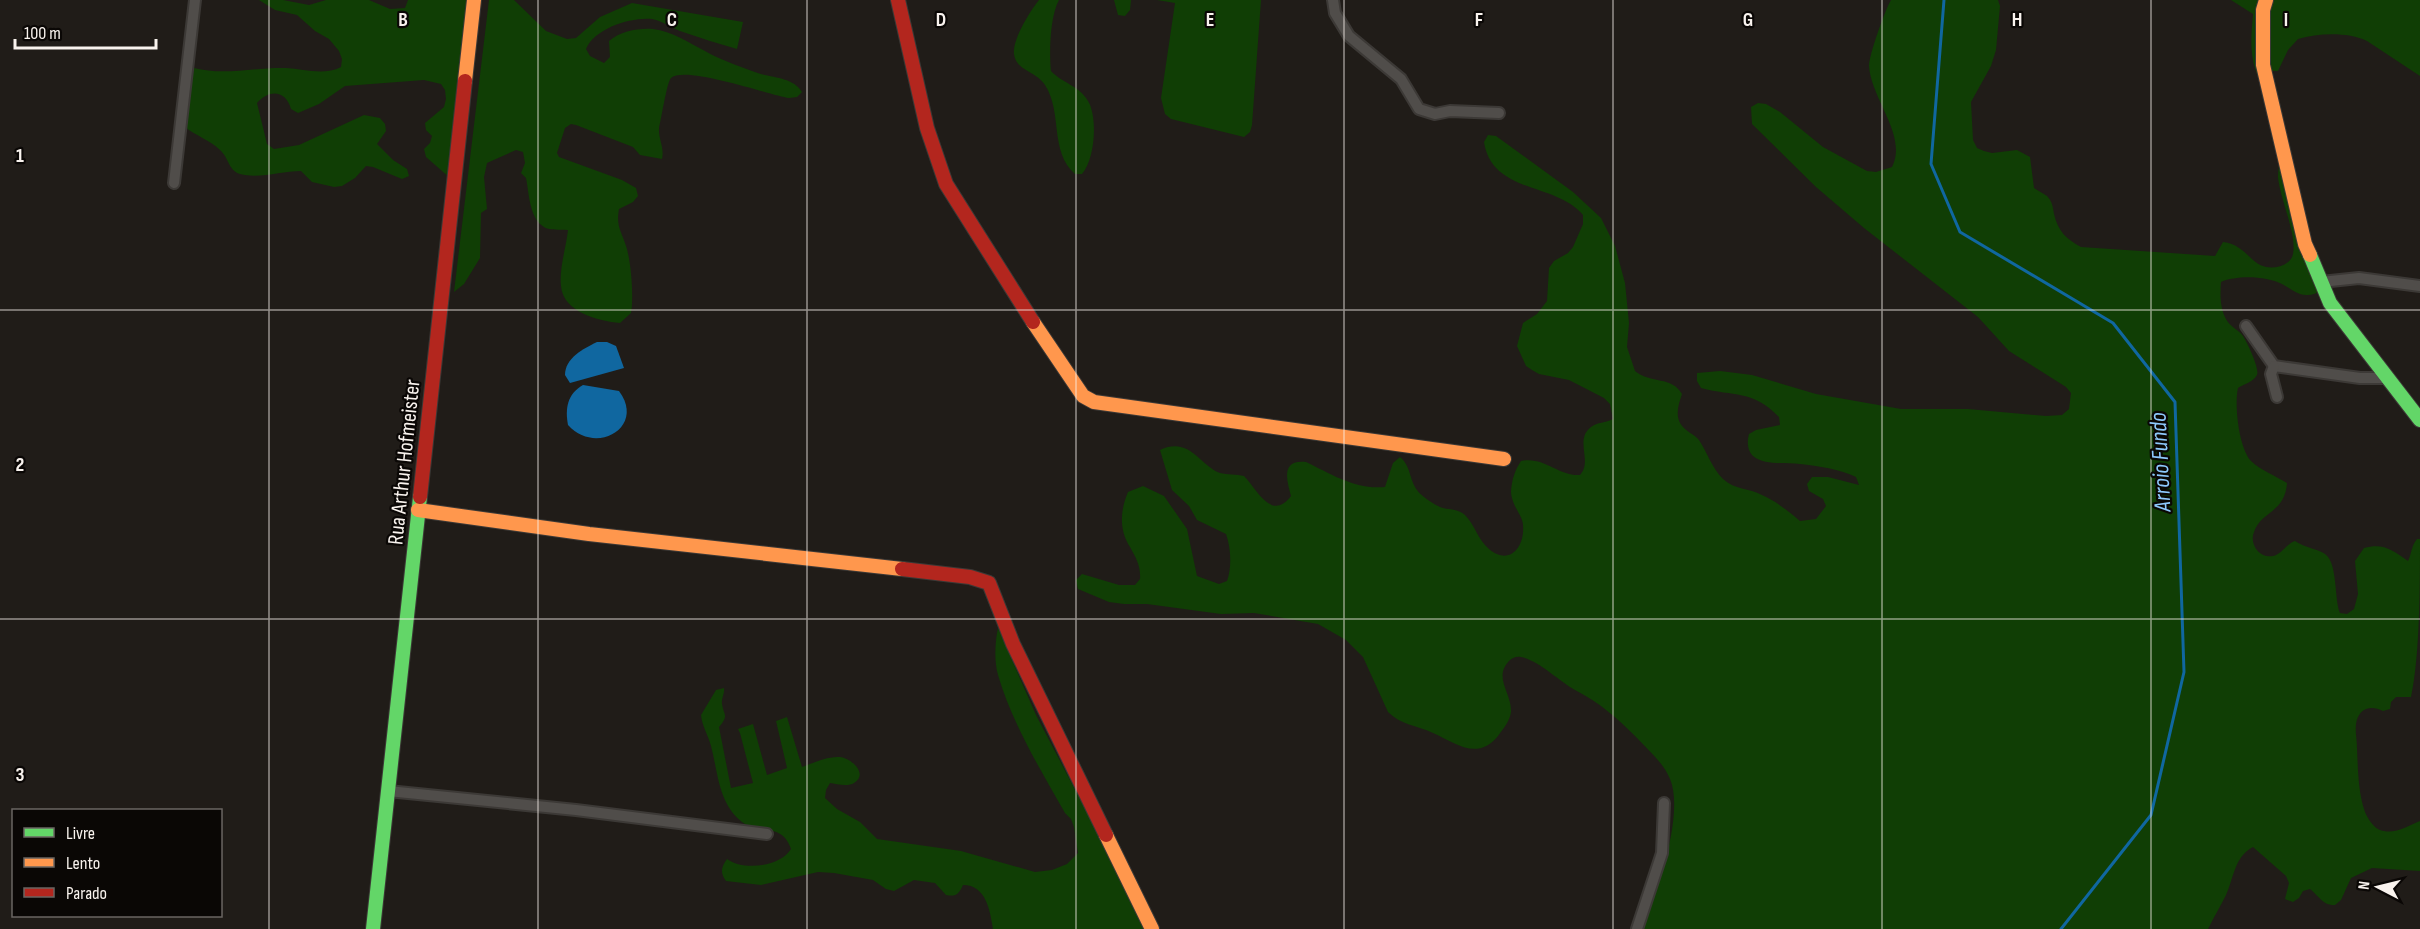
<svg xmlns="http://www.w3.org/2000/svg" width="2420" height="929" viewBox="0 0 2420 929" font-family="'Sofia Sans Condensed',sans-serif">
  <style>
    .green { fill: #103e05 }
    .water { fill: #1067a0 }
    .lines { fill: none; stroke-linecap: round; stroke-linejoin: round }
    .stream { stroke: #1067a0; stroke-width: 3 }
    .street-casing { stroke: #3c3936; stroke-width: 14 }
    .fast-casing { stroke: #3c3936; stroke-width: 16 }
    .slow-casing { stroke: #3c3936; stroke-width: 16 }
    .jam-casing { stroke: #3c3936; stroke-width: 16 }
    .street { stroke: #504d4a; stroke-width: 10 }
    .fast { stroke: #63d668; stroke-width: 14 }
    .slow { stroke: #ff974d; stroke-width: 14 }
    .jam { stroke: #b3261e; stroke-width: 14 }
    .grid { fill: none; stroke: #f9f3ee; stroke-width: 1.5; stroke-opacity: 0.55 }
    .labels { text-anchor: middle; stroke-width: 4.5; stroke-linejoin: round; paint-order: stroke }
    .street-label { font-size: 22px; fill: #f9f3ee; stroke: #0a0705 }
    .water-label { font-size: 24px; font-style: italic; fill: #8ec9fd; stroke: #0a0705 }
    .grid-label { font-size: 20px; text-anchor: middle; font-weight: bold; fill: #f9f3ee; stroke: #0a0705; stroke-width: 4.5; stroke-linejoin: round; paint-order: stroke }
  </style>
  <rect width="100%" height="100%" fill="#201c18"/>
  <!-- green -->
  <g class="green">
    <path d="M259,0h24l26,5 17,-5h43l21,9 15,-1 3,-8h63l-21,178 -24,-21 -2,-8 6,-6 2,-7 -6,-6 -1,-7 19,-16 2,-8 -1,-9 -4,-6 -17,-4 -79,6 -26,18 -21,9 -7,-4c-5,-19 -22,-20 -34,-6l10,41 7,5 25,-4 65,-30 16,3 5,6 1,7 -9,13 16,16 14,9 2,7 -7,3 -29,-12 -7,-1 -11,12 -13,8 -8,1 -22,-5 -11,-11c-19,0 -42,8 -61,3 -12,-4 -11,-16 -20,-24 -10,-10 -24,-14 -35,-23l9,-59c31,8 60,-1 92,0 18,1 38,8 55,-1l1,-8 -3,-8 -10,-12 -14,-8 -18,-16 -22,-5z"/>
    <path d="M489,0h25l32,31 21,8 9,-1 24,-21 32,-14 111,19 -6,27c-18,-5 -36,-11 -54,-17 -10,-3 -20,-11 -31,-13 -21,-2 -57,9 -66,30l4,7 14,7 6,-6 -1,-16c12,-10 29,-13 44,-12 19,2 36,14 52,22 14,8 31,14 47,20 16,7 41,5 50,21l-5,5 -8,1c-20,-3 -104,-33 -118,-20 -4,4 -9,37 -11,45 -4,13 5,23 2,36l-22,-4 -7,-8 -57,-22 -5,-1 -6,4 -8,25 2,4 63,23 14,8 2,8 -5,6 -14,7c-3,18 2,21 7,37 5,14 8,52 5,67l-11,10c-22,-2 -57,-11 -59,-37 -2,-17 5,-38 7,-56 -7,-1 -18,1 -24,-3 -15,-9 -15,-35 -18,-49l-5,-5 4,-10 -2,-11 -7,-2 -29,13 -3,14 3,32 -6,4 -1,45 -16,26 -10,8z"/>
    <path d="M1039,0h20c-9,16 -10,53 -8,71 11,12 29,15 37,30 10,16 7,59 -6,73h-7c-26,-23 -12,-61 -30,-89 -9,-14 -29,-14 -31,-31 -2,-14 16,-43 25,-54z"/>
    <polygon points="1114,0 1131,0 1130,10 1125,16 1118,15"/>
    <polygon points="1157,0 1261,0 1252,125 1250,132 1244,137 1171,119 1165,114 1161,98 1175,3"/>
    <path d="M1891,0h107l2,6 -4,44 -5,16 -20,36 2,38 4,8 7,3 8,2 25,-3 13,7 4,31c4,3 9,5 13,8 5,5 6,11 7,18 4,17 12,25 27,33l134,9 8,-14c23,3 26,21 43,25 10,2 25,-2 27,-13 4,-20 -13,-55 -15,-77 0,-6 1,-12 2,-18l41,132c-4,2 -9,4 -13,4 -10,1 -18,-7 -26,-11 -16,-8 -45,-9 -61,-2 -1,13 -1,26 5,37 4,8 12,10 17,17 4,6 17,33 14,39 -4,7 -13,9 -19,13 -4,17 1,60 13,73 9,9 25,15 36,22 -2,30 -26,28 -33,49 -5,11 5,27 19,24 9,-2 13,-12 22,-15 10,7 23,8 30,13 13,9 9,45 15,59l7,1 7,-5 4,-15 -3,-33 9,-13c20,-5 28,2 44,13 4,-8 3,-15 9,-22h3c0,46 0,116 -9,158h-15l-5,5 -1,7 -7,2c-13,-7 -25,-2 -27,13 -1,8 1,16 1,24 1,21 1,44 8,64 3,7 8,15 15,18 14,5 28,-4 40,-9v50l-48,-3 -21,10 -10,22 -6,5c-13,0 -15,-8 -25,-16l-7,2 -4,7 -6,4 -8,-3 4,-16 -3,-7 -33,-29c-19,10 -19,31 -27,48 -6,12 -12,22 -18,34h-566c14,-34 43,-114 28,-150 -7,-17 -22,-29 -34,-42 -20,-20 -36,-34 -61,-47 -16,-9 -37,-30 -54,-33 -5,-1 -9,1 -12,4 -16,17 3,32 2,51 -1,9 -8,17 -13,24 -21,26 -44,6 -65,-3 -17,-8 -32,-8 -45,-21l-25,-55 -17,-17 -28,-16 -64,-11 -33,1 -74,-10h-23l-15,-2 -31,-13 -2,-9 6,-6 37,11h16l5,-6c1,-13 -4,-21 -10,-32 -11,-17 -10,-36 -2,-55l15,-6 21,10 23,33 10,47 22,8 8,-3c5,-14 4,-33 -1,-47l-29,-14 -8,-14 -17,-16 -12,-40c30,-14 40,16 60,23 7,2 17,1 24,3 13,13 27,46 47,20 -4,-15 -11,-37 15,-34 25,12 50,28 79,25l8,-24 7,-6c11,9 9,22 17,33 4,6 19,16 26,18 9,2 15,1 22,7 10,10 13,25 24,34 20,17 36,-1 34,-24 0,-9 -12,-20 -12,-34 1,-12 4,-21 10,-30 23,-5 37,15 59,14 13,-14 -6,-35 11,-48 6,-5 15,-4 22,-8l-3,-15 -6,-6 -35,-18 -30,-6 -7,-4 -6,-4 -9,-20 6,-23 14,-9 10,-13 2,-33 5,-7 14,-8 5,-6 10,-23v-9c-28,-33 -91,-21 -99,-73l4,-7 8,1 77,56 28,26 14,28 10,37 4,40 -2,24 8,24c16,13 37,5 47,23 -4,12 -8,24 2,34 5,5 11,7 15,12 8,12 13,28 24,39 12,11 26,9 39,16 14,6 26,16 38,26l16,-2 10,-13 -3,-7 -14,-8 -2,-7 5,-7h16l31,8 -3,-8c-16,-8 -38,-11 -56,-13 -14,-2 -35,2 -47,-8 -6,-6 -6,-15 -4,-22l7,-4 24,-5 -1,-8c-27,-28 -45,-20 -78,-29l-4,-7v-8l23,-2 32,4 64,19 85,15h67l78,7 16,-1 7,-6 2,-16 -5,-6 -57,-36 -31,-34 -114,-89 -48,-41 -64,-63 -1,-17 7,-4 8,1 14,8 43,35 44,24 9,1 16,-5c16,-31 -21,-68 -23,-101 0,-11 16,-56 22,-66z"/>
    <path d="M2231,0h30l2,80 -4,-1c-10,-21 -8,-42 -6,-65z"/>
    <path d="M2272,0h148v76l-53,-35c-19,-9 -48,-8 -69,-2l-10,11 -10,21h-7l-5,-40z"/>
    <path d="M998,628l38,87 112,214h-155c-3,-19 -7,-44 -30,-44 -4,9 -7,12 -17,10l-11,-12 -21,-3 -20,11 -8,-2 -13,-9 -39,-7 -16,-1 -57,13 -35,-4c-6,-8 -5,-14 1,-22 16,12 53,8 64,-10 -9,-27 -32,-14 -49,-27 -24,-19 -24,-50 -31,-76 -3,-11 -9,-20 -10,-31l15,-25 8,-2c1,5 -3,11 -2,16 2,12 7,11 -3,23l12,61 22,-5 -13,-50 -2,-4 15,-5 14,51 20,-7 -11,-47 11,-4 15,50c12,-4 25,-11 38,-10 11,1 29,17 14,26 -6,4 -18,1 -24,0l-4,7 -1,8 12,11 23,13 17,17 84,12 74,21 17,-2 15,-6 11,-11 -4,-26 -3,-8 -6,-6c-25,-44 -53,-90 -67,-138 -4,-14 -3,-33 0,-47z"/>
  </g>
  <!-- water -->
  <g class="water">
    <path d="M597,342h10l9,4 8,22 -54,15 -5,-8c0,-17 18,-26 32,-33z"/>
    <path d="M583,385l36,6c27,36 -23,65 -51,34 -3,-16 -1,-31 15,-40z"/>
  </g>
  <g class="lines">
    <!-- stream -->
    <polyline class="stream" points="1944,0 1931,164 1960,232 2113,323 2175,402 2184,672 2151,815 2061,929"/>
    <defs>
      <g id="street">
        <polyline points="1333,0 1335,13 1349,36 1401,79 1419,109 1435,114 1450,111 1499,113"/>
        <polyline points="174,183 195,0"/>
        <polyline points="2321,282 2359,278 2420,286"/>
        <polyline points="2246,326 2274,366 2360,378 2387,378"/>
        <polyline points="2274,366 2271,374 2277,397"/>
        <polyline points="388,791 576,810 767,834"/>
        <polyline points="1637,929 1662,853 1664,803"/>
      </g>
      <g id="fast">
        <polyline points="2310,255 2330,303 2420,420"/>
        <polyline points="373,929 420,497"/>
      </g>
      <g id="slow">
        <polyline points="2266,0 2263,10 2263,65 2305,244 2310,255"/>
        <polyline points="465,81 474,0"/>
        <polyline points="1033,322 1083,396 1094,402 1504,459"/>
        <polyline points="418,510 589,534 902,569"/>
        <polyline points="1106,835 1152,929"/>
      </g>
      <g id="jam">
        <polyline points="898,0 927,128 946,184 1033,322"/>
        <polyline points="420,497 465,81"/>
        <polyline points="902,569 970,577 989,583 1013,644 1106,835"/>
      </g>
    </defs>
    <!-- street casing -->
    <use href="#street" class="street-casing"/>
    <!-- fast casing -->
    <use href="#fast" class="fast-casing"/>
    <!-- slow casing -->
    <use href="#slow" class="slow-casing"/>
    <!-- jam casing -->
    <use href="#jam" class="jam-casing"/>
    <!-- street -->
    <use href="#street" class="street"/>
    <!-- fast -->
    <use href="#fast" class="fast"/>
    <!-- slow -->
    <use href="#slow" class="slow"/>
    <!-- jam -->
    <use href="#jam" class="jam"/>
  </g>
  <!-- grid -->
  <path class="grid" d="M269,0v929M538,0v929M807,0v929M1076,0v929M1344,0v929M1613,0v929M1882,0v929M2151,0v929M0,310h2420M0,619h2420"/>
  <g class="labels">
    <!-- street labels -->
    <g class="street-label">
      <text transform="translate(403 462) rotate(-84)" y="8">Rua Arthur Hofmeister</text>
    </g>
    <!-- water labels -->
    <g class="water-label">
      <text transform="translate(2160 462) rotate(-93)" y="8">Arroio Fundo</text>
    </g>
  </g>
  <g class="grid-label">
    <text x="403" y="26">B</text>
    <text x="672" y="26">C</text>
    <text x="941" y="26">D</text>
    <text x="1210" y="26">E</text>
    <text x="1479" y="26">F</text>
    <text x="1748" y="26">G</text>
    <text x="2017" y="26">H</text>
    <text x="2286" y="26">I</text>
    <text x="20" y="162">1</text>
    <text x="20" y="471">2</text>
    <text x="20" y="781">3</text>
  </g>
  <!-- legend -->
  <rect x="12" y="809" width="210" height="108" fill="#0a0705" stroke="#6a6562" stroke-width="1.5"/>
  <rect x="24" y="828" width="30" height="9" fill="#63d668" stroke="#6a6562" stroke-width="1.5"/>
  <text x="66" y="839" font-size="18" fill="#f9f3ee">Livre</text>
  <rect x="24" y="858" width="30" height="9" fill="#ff974d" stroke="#6a6562" stroke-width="1.5"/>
  <text x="66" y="869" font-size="18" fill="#f9f3ee">Lento</text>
  <rect x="24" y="888" width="30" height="9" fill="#b3261e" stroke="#6a6562" stroke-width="1.5"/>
  <text x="66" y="899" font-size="18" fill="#f9f3ee">Parado</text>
  <!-- north arrow -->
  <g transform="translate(2378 887) rotate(277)" stroke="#0a0705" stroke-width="4.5" paint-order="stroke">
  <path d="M0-4.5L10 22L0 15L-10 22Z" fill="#f9f3ee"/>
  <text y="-9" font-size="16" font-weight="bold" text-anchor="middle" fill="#f9f3ee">N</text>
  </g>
  <!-- scale -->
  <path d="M15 39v9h141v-9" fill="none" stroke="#f9f3ee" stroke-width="3"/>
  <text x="24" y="39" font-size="18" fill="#f9f3ee" stroke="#0a0705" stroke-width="4.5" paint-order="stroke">100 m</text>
</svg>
